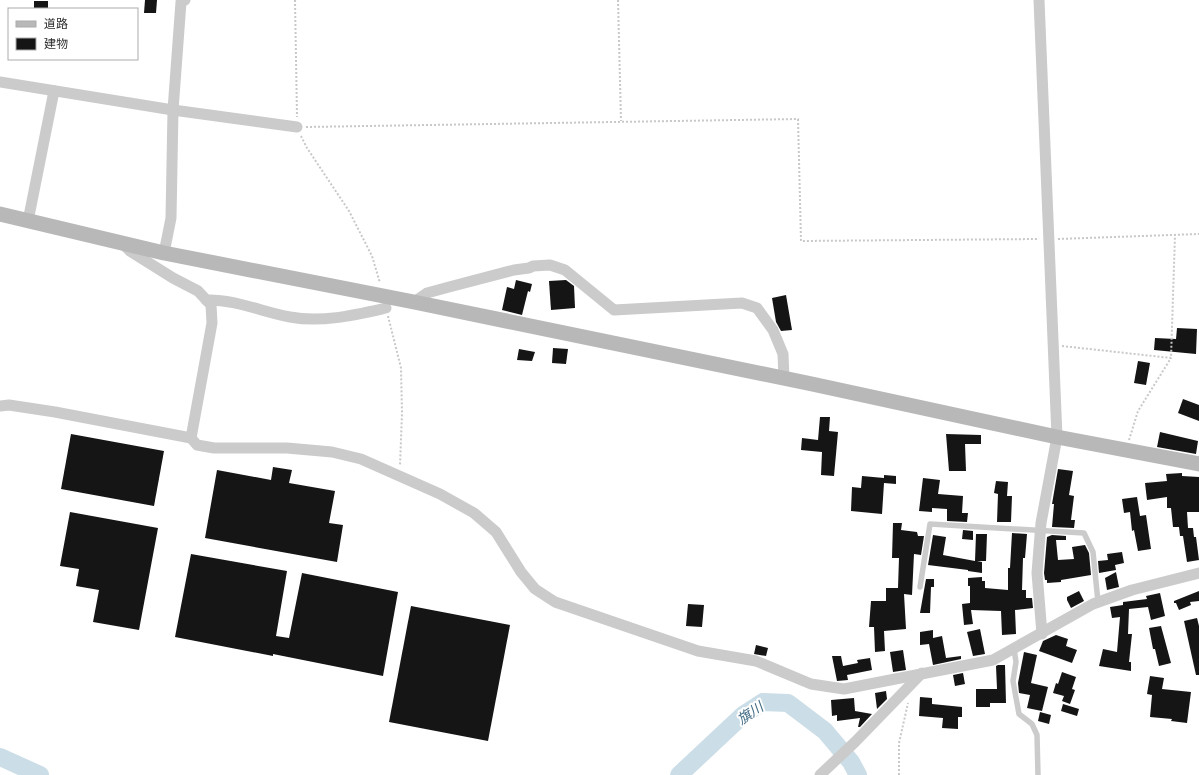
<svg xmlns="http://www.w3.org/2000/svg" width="1199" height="775" viewBox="0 0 1199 775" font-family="'Sofia Sans Condensed','Noto Sans JP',sans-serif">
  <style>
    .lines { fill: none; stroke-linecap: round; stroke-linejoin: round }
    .river { stroke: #cbdde7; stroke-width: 18 }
    .building { fill: #151515 }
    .path { stroke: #c8c8c8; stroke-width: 2; stroke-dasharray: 2 2; stroke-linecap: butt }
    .lane { stroke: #cbcbcb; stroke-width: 5.5 }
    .street { stroke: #cbcbcb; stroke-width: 11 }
    .secondary { stroke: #b8b8b8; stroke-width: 15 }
    .labels { text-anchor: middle; stroke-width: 4; stroke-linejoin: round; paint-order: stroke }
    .water-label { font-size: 14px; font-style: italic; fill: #456e86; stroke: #fff }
  </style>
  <rect width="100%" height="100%" fill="#fff"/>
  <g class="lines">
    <!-- river -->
    <g class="river">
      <polyline points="0,757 40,775"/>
      <polyline points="679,775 743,715 763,702 788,703 825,731 851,762 858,775"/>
    </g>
  </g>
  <!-- building -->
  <g class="building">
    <polygon points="145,0 157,0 156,13 144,13"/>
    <rect x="34" y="1" width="14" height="8"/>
    <polygon points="516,280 532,284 530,292 528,291 522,315 502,310 507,287 514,289"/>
    <polygon points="566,280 574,286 575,308 551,310 549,281"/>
    <polygon points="786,295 792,330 781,331 776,322 772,298"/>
    <polygon points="1177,328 1197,329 1196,354 1154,350 1155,338 1176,339"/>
    <polygon points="553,348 568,349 566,364 552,363"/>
    <polygon points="519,349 535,352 532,361 517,360"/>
    <polygon points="1138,361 1150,363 1146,385 1134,383"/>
    <polygon points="1183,399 1199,405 1199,421 1178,413"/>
    <polygon points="820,417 830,417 829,431 838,432 834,476 821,475 822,452 801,450 802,438 818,440"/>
    <polygon points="1160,432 1198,441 1196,454 1157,447"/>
    <polygon points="71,434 164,451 154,506 61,489"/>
    <polygon points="946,434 981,435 981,444 965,444 966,471 949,471"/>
    <polygon points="273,467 292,470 289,483 335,491 329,523 343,525 337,562 205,538 217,470 271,480"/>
    <polygon points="1058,469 1073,471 1069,495 1074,496 1071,520 1075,520 1074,528 1052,527 1054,504 1052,504"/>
    <polygon points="1182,473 1182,476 1199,477 1199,512 1187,512 1188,528 1193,528 1194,537 1196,537 1199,560 1187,562 1183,536 1180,536 1179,527 1173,527 1171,508 1167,508 1167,497 1147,500 1145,483 1167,481 1166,474"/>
    <polygon points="884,475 896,476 896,484 884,483 882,514 851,511 852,487 861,488 862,476 884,478"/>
    <polygon points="923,478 940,480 938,494 963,496 962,513 968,513 967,522 947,521 947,509 932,508 932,512 919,511"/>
    <polygon points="996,481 1008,482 1007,496 1012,496 1011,522 997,522 998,494 994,493"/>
    <polygon points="1137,497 1140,516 1146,515 1151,549 1138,551 1134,530 1132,531 1130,512 1124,513 1122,499"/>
    <polygon points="70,512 158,528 139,630 93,622 99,590 76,586 79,569 60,566"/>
    <polygon points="893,523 902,523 901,530 917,532 918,536 924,536 921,555 914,554 912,595 904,594 906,629 884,631 885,651 875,652 874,627 869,627 871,601 886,601 886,588 898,588 899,558 892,558"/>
    <polygon points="963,530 973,531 973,540 962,539"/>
    <polygon points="1012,533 1027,534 1025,558 1023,558 1022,590 1026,590 1026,598 1032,598 1033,608 1015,610 1016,634 1002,635 1001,611 971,610 973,624 964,625 962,604 970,603 970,586 968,586 968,578 982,577 982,581 985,581 985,588 1008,590 1008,568 1010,568"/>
    <polygon points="976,534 987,534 986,561 977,561 982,562 982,573 968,571 968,570 928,565 933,535 946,537 943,555 975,561"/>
    <polygon points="1052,535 1066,536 1066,540 1056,540 1058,560 1074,559 1072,547 1085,545 1089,553 1091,575 1061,580 1061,582 1047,583 1047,580 1045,580 1044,573 1047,537"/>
    <polygon points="1122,552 1124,563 1115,565 1116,570 1099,573 1098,561 1108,560 1107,554"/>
    <polygon points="191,554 287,571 276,636 289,638 302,573 398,592 383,676 273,654 273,656 175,637"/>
    <polygon points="1116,572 1119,587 1107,590 1105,578"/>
    <polygon points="926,579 934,579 934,587 931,587 930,613 920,613"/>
    <polygon points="1079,591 1084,601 1071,608 1067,600 1067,597"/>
    <polygon points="1199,591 1199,601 1190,602 1191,605 1179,610 1176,603 1174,603 1174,601"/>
    <polygon points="1160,593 1165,616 1151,620 1148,607 1129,609 1128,634 1132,634 1129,662 1131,662 1131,671 1099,666 1103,649 1117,652 1120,617 1112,618 1110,607 1123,605 1123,602 1147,599 1146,596"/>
    <polygon points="688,604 704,605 702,627 686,626"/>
    <polygon points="411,606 510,625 488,741 389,722"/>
    <polygon points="1197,618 1199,626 1199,675 1196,675 1184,621"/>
    <polygon points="1161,626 1171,663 1159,666 1155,649 1153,649 1149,628"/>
    <polygon points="980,629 985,654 973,656 967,632"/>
    <polygon points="933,630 933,638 942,636 946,658 961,656 961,659 933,665 929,644 920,645 920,632"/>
    <polygon points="1056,635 1068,639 1066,646 1077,650 1072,663 1039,651 1043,641"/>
    <polygon points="756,645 768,648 766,656 754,654"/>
    <polygon points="903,650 906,670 893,672 890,652"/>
    <polygon points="1024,652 1037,655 1031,683 1048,687 1042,711 1027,708 1030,695 1019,693 1018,683"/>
    <polygon points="832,656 841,656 843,666 858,663 857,660 870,658 872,670 847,675 848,680 837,681"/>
    <polygon points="998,665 1005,665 1006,703 990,703 990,707 976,707 976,689 997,689 996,666"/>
    <polygon points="1062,672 1076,677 1072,689 1075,690 1070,704 1062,701 1064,696 1053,693 1056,683 1058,684"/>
    <polygon points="963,673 965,684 955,686 953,675"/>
    <polygon points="1150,676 1164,678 1162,689 1191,692 1187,723 1171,721 1172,719 1150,717 1152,695 1147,694"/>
    <polygon points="886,691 887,699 877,709 875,693"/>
    <polygon points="920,697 932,698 932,704 962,707 962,717 958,717 958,729 942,728 943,718 919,716"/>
    <polygon points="854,698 855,711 872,714 860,727 858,727 860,718 837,721 837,715 832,716 831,700"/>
    <polygon points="1063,704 1079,709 1077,716 1061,711"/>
    <polygon points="1040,712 1051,715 1049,724 1038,721"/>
  </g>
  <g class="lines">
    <!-- path -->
    <g class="path">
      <polyline points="295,0 297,117"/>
      <polyline points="618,0 621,121"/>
      <polyline points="306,127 798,119 801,241 1039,239"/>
      <polyline points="301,136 307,148 349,211 372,256 380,283"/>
      <polyline points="1058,239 1199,234"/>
      <polyline points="388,316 401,368 402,413 400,466"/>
      <polyline points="1062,346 1171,358 1175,235"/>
      <polyline points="1129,440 1138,411 1171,358"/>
      <polyline points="899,775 899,743 908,703"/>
    </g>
    <!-- lane -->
    <g class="lane">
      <polyline points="920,587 930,524 1084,533 1093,552 1098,602"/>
      <polyline points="1014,649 1016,662 1013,681 1019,714 1032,724 1037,735 1038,775"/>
    </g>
    <!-- street -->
    <g class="street">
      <polyline points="1039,0 1057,437 1041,523 1037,573 1042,634"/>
      <polyline points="0,82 173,110 297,127"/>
      <polyline points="28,221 54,91"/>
      <polyline points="123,244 130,251 173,278 198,291 211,305 212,323 191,438 197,445 214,448 287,448 332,452 361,459 440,494 474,513 496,532 521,572 535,589 555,602 698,651 756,661 811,684 844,689 993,660 1093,604 1132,590 1199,573"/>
      <polyline points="164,253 171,218 173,110 181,2 185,0"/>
      <path d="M206,300c29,-1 56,12 84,17 32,6 65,-2 96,-9"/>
      <polyline points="414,302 427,293 449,287 514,270 529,268 533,266 550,265 565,270 614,310 742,303 757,308 773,330 783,354 784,378"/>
      <polyline points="0,406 9,405 55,412 191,438"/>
      <polyline points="820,775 855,742 922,673"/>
    </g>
    <!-- secondary -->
    <polyline class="secondary" points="0,214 164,253 414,302 812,384 1057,437 1199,464"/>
  </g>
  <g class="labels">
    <!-- water labels -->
    <g class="water-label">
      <text transform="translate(750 713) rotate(-34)" y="5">旗川</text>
    </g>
  </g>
  <!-- legend -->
  <rect x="8" y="8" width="130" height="52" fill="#ffffff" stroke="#ababab"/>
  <rect x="16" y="21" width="20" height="6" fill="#b8b8b8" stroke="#ababab"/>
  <text x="44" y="28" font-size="12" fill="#2e2e2e">道路</text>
  <rect x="16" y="38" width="20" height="12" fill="#151515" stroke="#ababab"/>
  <text x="44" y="48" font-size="12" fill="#2e2e2e">建物</text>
</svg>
